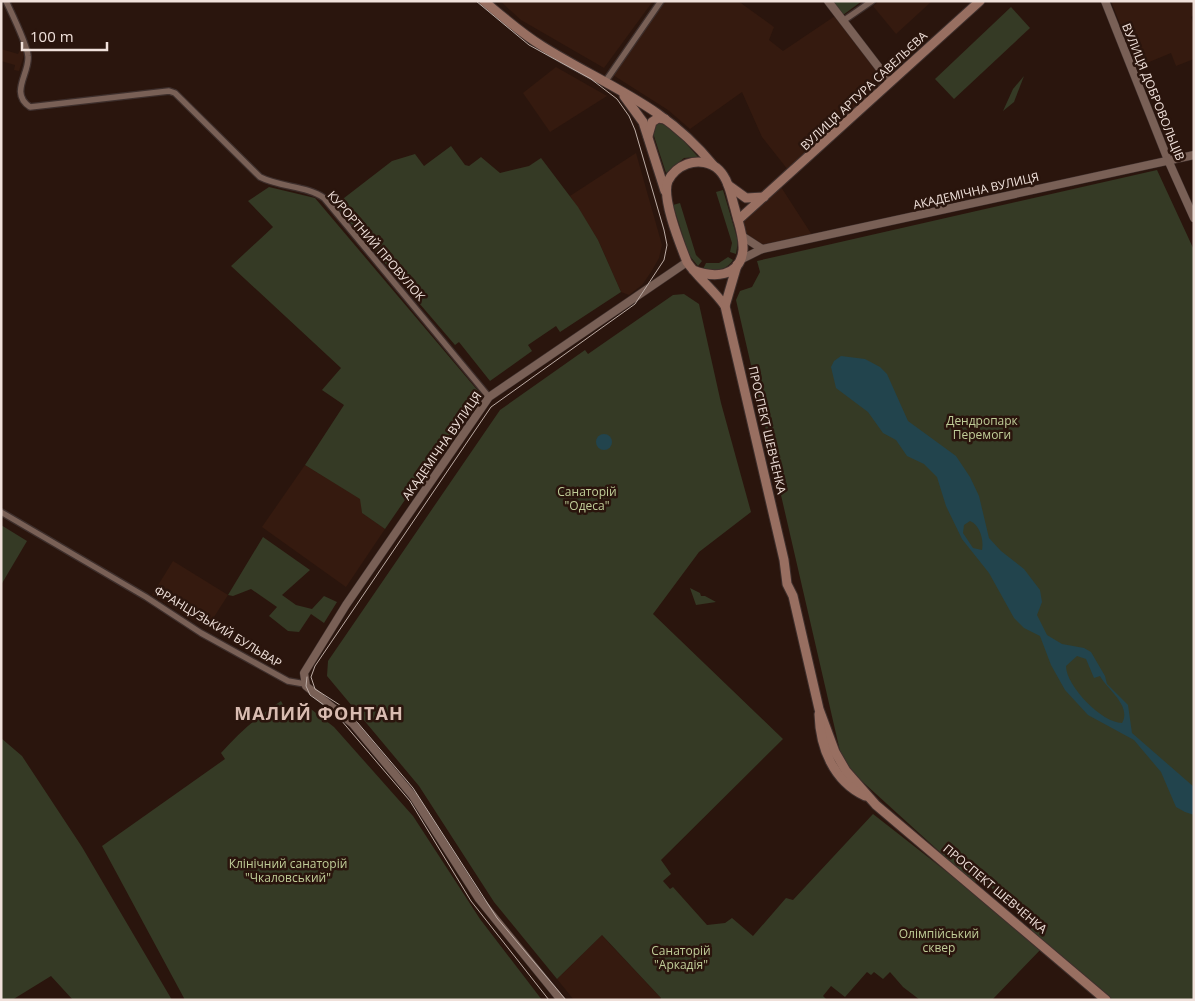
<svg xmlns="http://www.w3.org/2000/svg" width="1195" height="1001" viewBox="0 0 1195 1001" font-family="'Open Sans',sans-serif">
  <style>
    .built { fill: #351a0f }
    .green { fill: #353a25 }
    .water { fill: #22444d; fill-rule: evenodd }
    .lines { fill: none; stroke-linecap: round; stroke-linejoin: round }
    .minor-casing { stroke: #3e2f2c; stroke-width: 8 }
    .tertiary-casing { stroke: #3e2f2c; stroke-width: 9 }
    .secondary-casing { stroke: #3e2f2c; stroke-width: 11 }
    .minor { stroke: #796056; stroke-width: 5.5 }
    .tertiary { stroke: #796056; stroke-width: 8 }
    .secondary { stroke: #986f61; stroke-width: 9 }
    .tram { stroke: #bdada6; stroke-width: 1 }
    .labels { text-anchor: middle; stroke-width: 5; stroke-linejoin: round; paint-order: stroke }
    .street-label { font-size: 12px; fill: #f0e1db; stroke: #2a150d }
    .park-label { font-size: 12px; fill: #c0cd98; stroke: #2a150d }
    .district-label { font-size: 18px; font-weight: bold; letter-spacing: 1px; fill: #d9bcb1; stroke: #2a150d }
  </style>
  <rect width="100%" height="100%" fill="#2a150d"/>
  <!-- built -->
  <g class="built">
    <polygon points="500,1 653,1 604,68 521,20"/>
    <polygon points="664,1 738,1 774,27 769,40 783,51 835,16 885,81 788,170 762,137 742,92 690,129 668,110 613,75"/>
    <polygon points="879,1 932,1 896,34 873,6"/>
    <polygon points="1111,1 1194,1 1194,15 1191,17 1194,25 1194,59 1176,66 1171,53 1137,67"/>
    <polygon points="1,49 18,54 20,50 25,52 19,71 14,70 15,65 1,61"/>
    <polygon points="556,67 607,96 550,132 523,93"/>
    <polygon points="636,153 662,245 659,258 651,272 642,285 629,295 621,292 598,240 570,196"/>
    <polygon points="781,187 812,235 771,245 756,245 746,237 741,219"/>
    <polygon points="305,465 361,499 362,513 385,529 346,587 262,527"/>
    <polygon points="173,561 228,595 207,628 152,595"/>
    <polygon points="602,935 608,942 661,998 574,1000 557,979"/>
  </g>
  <!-- green -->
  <g class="green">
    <polygon points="833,1 862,1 843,15"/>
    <polygon points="1011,7 1030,28 954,99 935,79"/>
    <polygon points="1024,76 1014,102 1003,111 1013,89"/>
    <polygon points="656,122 668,123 698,157 684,158 666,173 653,133"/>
    <polygon points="451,146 465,165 469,166 481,157 500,173 529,166 541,158 578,207 598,240 621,292 560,332 556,326 528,345 532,351 490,381 459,342 455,345 335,205 392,161 415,154 424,166"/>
    <polygon points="1157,170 1194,250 1194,1000 1108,1000 1029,932 1035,923 979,878 974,883 843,764 736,300 740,291 752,287 760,272 757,261"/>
    <polygon points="269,187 315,198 479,392 385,529 362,513 360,499 305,465 344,405 322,390 341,368 231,266 273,227 248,201"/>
    <polygon points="723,190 738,241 736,254 730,252 732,243 716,192"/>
    <polygon points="680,203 696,255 702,261 698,266 689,255 673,205"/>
    <path d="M728,257l5,3c-7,11 -18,11 -30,9l3,-6h13z"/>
    <polygon points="684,294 699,304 721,403 751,512 699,552 653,614 783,739 661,860 671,874 663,881 670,889 673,887 707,925 725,923 732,918 753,936 786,898 793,900 873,814 1043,947 992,1000 920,1000 903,987 890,972 883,979 874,972 871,975 867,972 845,997 831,986 823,996 827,1000 660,1000 661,998 602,935 557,979 494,902 419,786 327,676 328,661 500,410 585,350 588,354 673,295"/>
    <polygon points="1,525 27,541 1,585"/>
    <polygon points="263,537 310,570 282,595 296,605 312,609 324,596 337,602 324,623 311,614 299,632 288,631 269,616 277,607 251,589 233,596 228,595"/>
    <polygon points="690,588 700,593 701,596 705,596 716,602 696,605"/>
    <path d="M281,701l7,13 11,-1 8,-7 27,21 79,89 67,103 62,81h-357l-83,-154 123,-87 -4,-6c18,-20 37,-37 60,-52z"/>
    <polygon points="1,738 22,756 82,847 172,1000 73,1000 51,976 12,1000 1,1000"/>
  </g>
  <!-- water -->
  <g class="water">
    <path d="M841,356l24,3 15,8 7,7 21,47 48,35 14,21 9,19 10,42 12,13 23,18 16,21 2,12 -5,13 10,20 15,9 22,4 7,4 14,24 2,8 21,21 4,28 62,54v28l-9,-3 -9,-5 -15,-35 -27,-32 -46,-25 -23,-25 -14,-25 -11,-29 -16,-8 -10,-10 -25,-45 -27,-34 -16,-33 -9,-29 -13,-13 -17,-8 -11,-16 -13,-7 -15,-21 -32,-24 -5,-21 3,-6zM970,521c10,4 14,19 12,29l-9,-2 -10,-15 1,-8zM1077,656l9,3 8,19 6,-2c7,13 32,30 22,47 -20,0 -56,-37 -56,-57z"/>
    <circle cx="604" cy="442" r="8"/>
  </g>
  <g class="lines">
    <defs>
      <g id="minor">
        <path d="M6,1c6,13 21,43 22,55 2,17 -19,37 2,51l139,-16 6,2 85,84c19,10 48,9 64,21l165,199"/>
        <polyline points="843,21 872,1"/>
        <polyline points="605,82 661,1"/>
        <polyline points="1,512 146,597 201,633 288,681 305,684"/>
      </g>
      <g id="tertiary">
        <polyline points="828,1 890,82"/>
        <polyline points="1105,1 1168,160 1194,218"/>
        <polyline points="742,236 762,249"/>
        <polyline points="740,260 762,249 1194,155"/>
        <polyline points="561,1000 479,899 413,796 353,724 306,686 304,673 346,605 489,397 687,262"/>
      </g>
      <g id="secondary">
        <path d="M484,1c19,16 37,32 58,45 62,39 123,59 171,119"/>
        <polyline points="624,96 643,122 665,191"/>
        <polyline points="648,136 652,122 658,118 665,119"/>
        <polyline points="728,185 746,198 764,197"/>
        <polyline points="738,220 980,1"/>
        <path d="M693,270c20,8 47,8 50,-20 1,-14 -5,-28 -8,-41 -4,-13 -6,-29 -16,-39 -8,-8 -21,-10 -32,-6 -8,3 -15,9 -19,17 -7,17 12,63 19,81 11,16 27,28 38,44l59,254 3,24 6,12 26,113 16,43 11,19 30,34 230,195"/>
        <polyline points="725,306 737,265"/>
        <path d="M819,714c1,33 14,67 46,82"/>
      </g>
    </defs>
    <!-- minor casing -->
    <use href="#minor" class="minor-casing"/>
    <!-- tertiary casing -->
    <use href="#tertiary" class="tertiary-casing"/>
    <!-- secondary casing -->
    <use href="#secondary" class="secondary-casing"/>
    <!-- minor -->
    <use href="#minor" class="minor"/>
    <!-- tertiary -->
    <use href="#tertiary" class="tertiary"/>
    <!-- secondary -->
    <use href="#secondary" class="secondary"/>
    <!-- tram -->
    <g class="tram">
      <polyline points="476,1 529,45 591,79 617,99 629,116 635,130 664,230 667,245 664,260 635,304 491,407 315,666 311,677 315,689 346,709 413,788 497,918 566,1000"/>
      <polyline points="307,677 306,686 310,695 335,713 410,801 471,901 549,1000"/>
    </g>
  </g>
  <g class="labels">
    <!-- street labels -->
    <g class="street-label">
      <text transform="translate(864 91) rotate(-43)" y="4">ВУЛИЦЯ АРТУРА САВЕЛЬЄВА</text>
      <text transform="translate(1153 92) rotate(68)" y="4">ВУЛИЦЯ ДОБРОВОЛЬЦІВ</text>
      <text transform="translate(976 191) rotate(-13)" y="4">АКАДЕМІЧНА ВУЛИЦЯ</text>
      <text transform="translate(376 246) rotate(49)" y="4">КУРОРТНИЙ ПРОВУЛОК</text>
      <text transform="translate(767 430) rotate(77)" y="4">ПРОСПЕКТ ШЕВЧЕНКА</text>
      <text transform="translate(442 446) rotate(-55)" y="4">АКАДЕМІЧНА ВУЛИЦЯ</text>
      <text transform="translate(218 627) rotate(31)" y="4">ФРАНЦУЗЬКИЙ БУЛЬВАР</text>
      <text transform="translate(995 889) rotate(40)" y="4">ПРОСПЕКТ ШЕВЧЕНКА</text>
    </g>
    <!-- park labels -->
    <g class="park-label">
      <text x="982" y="425">Дендропарк<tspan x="982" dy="14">Перемоги</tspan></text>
      <text x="587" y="496">Санаторій<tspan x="587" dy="14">"Одеса"</tspan></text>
      <text x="288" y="868">Клінічний санаторій<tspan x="288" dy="14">"Чкаловський"</tspan></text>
      <text x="939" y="938">Олімпійський<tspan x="939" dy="14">сквер</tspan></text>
      <text x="681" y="955">Санаторій<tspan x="681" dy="14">"Аркадія"</tspan></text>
    </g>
    <!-- district labels -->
    <g class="district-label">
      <text x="319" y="720">МАЛИЙ ФОНТАН</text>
    </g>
  </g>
  <!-- border -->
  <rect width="1195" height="1001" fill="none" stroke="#f0e1db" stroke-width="5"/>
  <!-- scale -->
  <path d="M22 42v8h85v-8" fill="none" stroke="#f0e1db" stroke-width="2.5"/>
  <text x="30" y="42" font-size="15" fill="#f0e1db" stroke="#2a150d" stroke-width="4" paint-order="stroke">100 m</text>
</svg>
